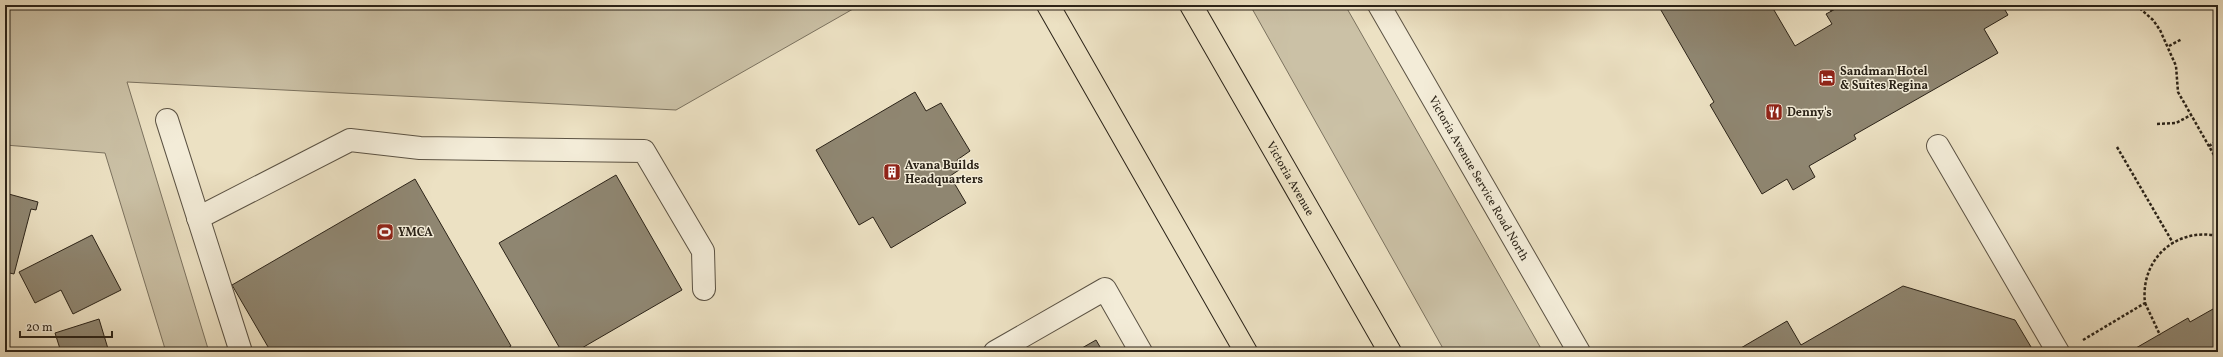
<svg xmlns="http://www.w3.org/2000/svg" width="2223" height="357" viewBox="0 0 2223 357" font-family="Vollkorn,serif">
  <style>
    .green { fill: #cbc1a6; stroke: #7b725f }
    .building { fill: #8f8671; stroke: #2b2318 }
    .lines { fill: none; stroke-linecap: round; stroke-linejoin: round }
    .minor-casing { stroke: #5b5243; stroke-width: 24 }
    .highway-casing { stroke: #2b2318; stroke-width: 24 }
    .path { stroke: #2b2318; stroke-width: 2.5; stroke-dasharray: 3 2; stroke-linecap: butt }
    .minor { stroke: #f3ecd8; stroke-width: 22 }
    .highway { stroke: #ece1c3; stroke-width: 22 }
    .labels { text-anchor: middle; stroke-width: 3; stroke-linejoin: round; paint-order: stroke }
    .poi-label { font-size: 12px; font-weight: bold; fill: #2b2318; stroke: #f3ecd8; text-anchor: start }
    .street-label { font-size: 12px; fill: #2b2318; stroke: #f3ecd8 }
  </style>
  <rect width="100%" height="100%" fill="#ece1c3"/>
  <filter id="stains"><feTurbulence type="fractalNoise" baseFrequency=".005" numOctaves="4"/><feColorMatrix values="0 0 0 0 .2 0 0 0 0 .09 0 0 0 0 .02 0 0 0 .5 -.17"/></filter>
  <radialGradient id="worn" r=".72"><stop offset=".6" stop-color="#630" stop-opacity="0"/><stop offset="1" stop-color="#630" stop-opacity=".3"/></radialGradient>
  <!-- green -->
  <g class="green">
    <polygon points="5,5 860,5 676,110 127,82 209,352 166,352 105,153 5,145"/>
    <polygon points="1250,5 1345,5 1543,352 1445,352"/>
  </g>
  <!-- building -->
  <g class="building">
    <polygon points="1658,5 1771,5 1795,46 1832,24 1826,14 1843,5 2002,5 2008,15 1984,29 1998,53 1854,135 1856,139 1809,166 1815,177 1793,190 1787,179 1762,194 1710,105 1714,102"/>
    <polygon points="915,92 926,111 941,103 970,151 957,160 962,168 950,176 966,203 891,248 873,217 859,225 816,150"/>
    <polygon points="616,175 682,290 575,352 562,352 499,243"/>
    <polygon points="415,179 511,346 502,352 271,352 232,285"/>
    <polygon points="5,193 38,202 36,210 31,209 14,274 5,272"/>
    <polygon points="92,235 121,290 73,314 61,290 35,303 19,272"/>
    <polygon points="1903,286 2015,320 2034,352 1734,352 1787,321 1801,345"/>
    <polygon points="2213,309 2216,315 2218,313 2218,352 2129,352 2188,318 2190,322"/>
    <polygon points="99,319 109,352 61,352 55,333"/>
    <polygon points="1096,340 1103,352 1075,352"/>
  </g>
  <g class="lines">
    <defs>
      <g id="minor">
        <path id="s1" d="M1379,5l200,347"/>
        <polyline points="167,120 241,352"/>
        <polyline points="1938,146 2058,352"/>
        <polyline points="198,218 350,140 420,148 644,151 703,251 704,289"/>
        <polyline points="995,352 1105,289 1141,352"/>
      </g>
      <g id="highway">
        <polyline points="1048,5 1246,352"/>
        <path id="s2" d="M1191,5l199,347"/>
      </g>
    </defs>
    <!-- minor casing -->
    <use href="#minor" class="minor-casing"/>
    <!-- highway casing -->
    <use href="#highway" class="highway-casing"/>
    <!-- path -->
    <g class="path">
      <polyline points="1828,5 1832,11"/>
      <polyline points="2136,5 2153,20 2160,30 2176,66 2178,92 2218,162"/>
      <polyline points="2169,46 2182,39"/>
      <polyline points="2157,124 2176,123 2191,115"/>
      <polyline points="2209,146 2218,140"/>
      <polyline points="2117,147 2173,243"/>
      <polyline points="2145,303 2160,335"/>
      <path d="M2083,340l62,-37c-5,-43 30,-76 73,-67"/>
    </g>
    <!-- minor -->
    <use href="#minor" class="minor"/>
    <!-- highway -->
    <use href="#highway" class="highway"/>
  </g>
  <!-- icons -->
  <defs>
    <symbol id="hotel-square" viewBox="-11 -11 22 22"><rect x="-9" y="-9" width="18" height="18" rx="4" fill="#8f2418" stroke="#f3ecd8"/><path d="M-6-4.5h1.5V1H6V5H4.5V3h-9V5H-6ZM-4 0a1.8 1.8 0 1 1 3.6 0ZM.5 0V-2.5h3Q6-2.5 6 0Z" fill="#fff"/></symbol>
    <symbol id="restaurant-square" viewBox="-11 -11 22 22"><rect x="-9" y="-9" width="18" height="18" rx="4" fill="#8f2418" stroke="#f3ecd8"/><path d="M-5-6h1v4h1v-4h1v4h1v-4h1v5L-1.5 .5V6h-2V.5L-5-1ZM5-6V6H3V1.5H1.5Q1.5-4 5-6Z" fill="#fff"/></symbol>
    <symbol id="building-square" viewBox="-11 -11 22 22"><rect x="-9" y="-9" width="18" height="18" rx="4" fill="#8f2418" stroke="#f3ecd8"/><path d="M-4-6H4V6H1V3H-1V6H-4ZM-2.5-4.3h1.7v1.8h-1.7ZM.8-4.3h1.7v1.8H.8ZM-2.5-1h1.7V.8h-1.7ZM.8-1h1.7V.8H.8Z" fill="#fff"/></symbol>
    <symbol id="stadium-square" viewBox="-11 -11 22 22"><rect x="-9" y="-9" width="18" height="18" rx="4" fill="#8f2418" stroke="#f3ecd8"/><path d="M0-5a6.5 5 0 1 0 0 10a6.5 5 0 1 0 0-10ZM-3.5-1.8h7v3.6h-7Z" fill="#fff"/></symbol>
  </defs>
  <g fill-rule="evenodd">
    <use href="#hotel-square" x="1817" y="68" width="20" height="20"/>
    <use href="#restaurant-square" x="1764" y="102" width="20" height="20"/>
    <use href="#building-square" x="882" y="162" width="20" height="20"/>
    <use href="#stadium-square" x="375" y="222" width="20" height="20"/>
  </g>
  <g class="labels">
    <!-- poi labels -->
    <g class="poi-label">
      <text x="1840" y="75">Sandman Hotel<tspan x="1840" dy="14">&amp; Suites Regina</tspan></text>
      <text x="1787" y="116">Denny's</text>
      <text x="905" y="169">Avana Builds<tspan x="905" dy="14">Headquarters</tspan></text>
      <text x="398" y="236">YMCA</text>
    </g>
    <!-- street labels -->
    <g class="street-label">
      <text dy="4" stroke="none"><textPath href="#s2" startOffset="200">Victoria Avenue</textPath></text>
      <text dy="4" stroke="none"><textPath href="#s1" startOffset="200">Victoria Avenue Service Road North</textPath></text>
    </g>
  </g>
  <!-- margin -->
  <rect width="2223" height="357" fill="none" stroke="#ece1c3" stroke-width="20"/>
  <rect x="6" y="6" width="2211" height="345" fill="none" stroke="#2b2318" stroke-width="2"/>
  <rect x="10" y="10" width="2203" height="337" fill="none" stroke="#2b2318"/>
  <!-- scale -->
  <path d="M20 331v6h92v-6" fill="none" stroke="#2b2318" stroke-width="2"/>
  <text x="26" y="331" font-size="12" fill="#2b2318" stroke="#f3ecd8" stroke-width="3" paint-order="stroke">20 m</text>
  <rect width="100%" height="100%" filter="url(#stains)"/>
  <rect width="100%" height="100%" fill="url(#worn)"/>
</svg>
